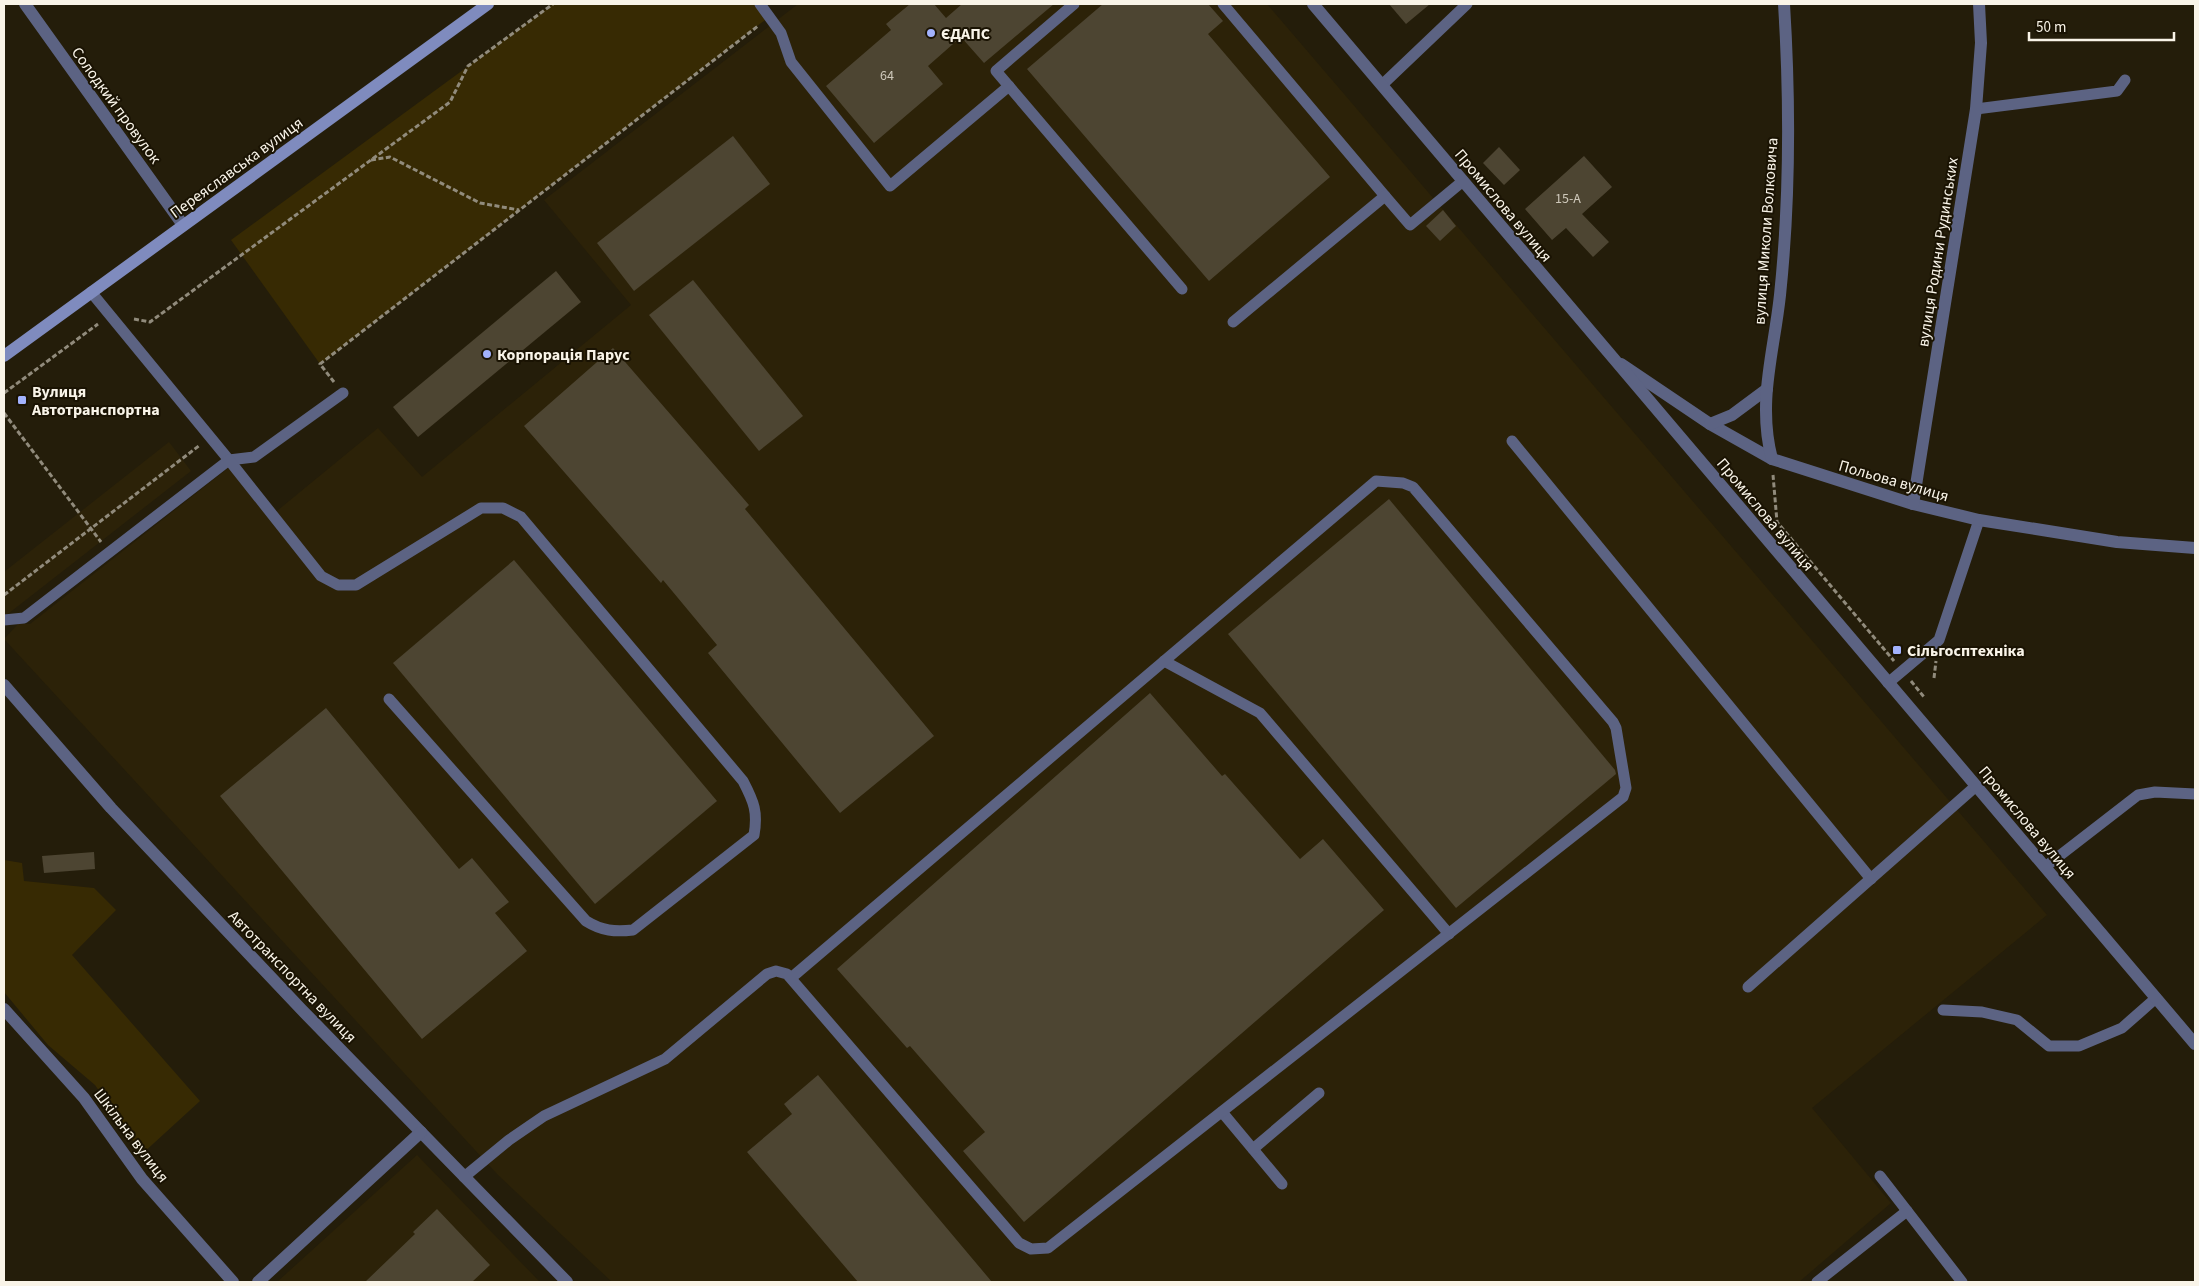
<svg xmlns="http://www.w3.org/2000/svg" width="2199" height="1286" viewBox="0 0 2199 1286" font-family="'Source Sans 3',sans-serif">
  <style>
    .built { fill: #2c2208 }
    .green { fill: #372a03 }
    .building { fill: #4d4532 }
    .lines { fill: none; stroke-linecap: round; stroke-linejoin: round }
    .path { stroke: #918b7c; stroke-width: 3; stroke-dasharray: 5 2.5; stroke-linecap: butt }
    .service { stroke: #5c6383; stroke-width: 11 }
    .minor { stroke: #5c6383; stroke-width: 12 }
    .tertiary { stroke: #5c6383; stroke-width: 12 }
    .secondary { stroke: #7f8bbe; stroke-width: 12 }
    .poi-dot { fill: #a2b2fd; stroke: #1a1303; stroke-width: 2 }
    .labels { text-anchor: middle; stroke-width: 4; stroke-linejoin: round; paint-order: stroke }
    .number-label { font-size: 14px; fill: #cec8ba }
    .poi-label { font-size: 16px; font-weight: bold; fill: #f9f4e8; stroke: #1a1303; text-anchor: start }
    .street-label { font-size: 16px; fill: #f9f4e8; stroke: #1a1303 }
  </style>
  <rect width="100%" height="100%" fill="#241d0a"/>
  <!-- built -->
  <g class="built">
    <polygon points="798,4 1267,4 2047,915 1812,1108 1891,1203 1799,1282 612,1282 498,1175 4,639 18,624 30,624 232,465 272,515 378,428 422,477 631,305 544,200"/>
    <polygon points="169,442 191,471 4,617 4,572"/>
    <polygon points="417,1155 540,1282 277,1282"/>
  </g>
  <!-- green -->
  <g class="green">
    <polygon points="553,4 759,4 769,17 320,364 231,240"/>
    <polygon points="4,860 22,863 24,881 94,888 116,910 72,955 200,1101 142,1154 95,1085 48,1045 4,992"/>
  </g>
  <!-- building -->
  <g class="building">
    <polygon points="910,4 934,4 946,18 962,4 1054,4 984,63 961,37 928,66 943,84 874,143 826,86 891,30 886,24"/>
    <polygon points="1103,4 1208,4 1223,21 1208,34 1330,177 1209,281 1027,69"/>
    <polygon points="1389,4 1430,4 1406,24"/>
    <polygon points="733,136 770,184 634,291 597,243"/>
    <polygon points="1499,147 1520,170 1504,185 1483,163"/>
    <polygon points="1584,156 1612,187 1582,214 1609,242 1593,257 1566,228 1552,240 1525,209"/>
    <polygon points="1443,210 1456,226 1440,241 1426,226"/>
    <polygon points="556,271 581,302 418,437 393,407"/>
    <polygon points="693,280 803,416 759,451 649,315"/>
    <polygon points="613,348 749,505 745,509 934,736 840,813 708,653 717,645 663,580 661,583 524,426"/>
    <polygon points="1389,499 1615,770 1616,774 1456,908 1228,634"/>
    <polygon points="514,560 717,801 595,904 393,663"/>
    <polygon points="1150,693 1222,776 1225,774 1300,859 1323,839 1384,910 1024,1222 963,1151 985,1132 910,1046 907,1048 837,969"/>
    <polygon points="326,708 459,869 472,858 509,902 495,913 527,951 422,1039 220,796"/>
    <polygon points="94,852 95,869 44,873 42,856"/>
    <polygon points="818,1075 992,1282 858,1282 747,1152 792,1114 784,1104"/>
    <polygon points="437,1209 490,1265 472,1282 365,1282 415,1234 413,1232"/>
  </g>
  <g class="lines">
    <!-- path -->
    <g class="path">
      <polyline points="371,160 390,157 480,203 519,210"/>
      <polyline points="134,319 150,322 450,102 468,66 553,4"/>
      <polyline points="334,382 320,364 758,26"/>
      <polyline points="4,393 98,324"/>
      <polyline points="4,413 101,542"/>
      <polyline points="1773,475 1777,522 1894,661"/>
      <polyline points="4,595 200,445"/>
      <polyline points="1934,678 1936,661"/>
      <polyline points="1911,681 1924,697"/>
    </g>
    <!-- service -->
    <g class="service">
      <polyline points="760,4 781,33 791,62 890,186 1009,86"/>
      <polyline points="1074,4 996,71 1182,289"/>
      <polyline points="1223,4 1385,196"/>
      <polyline points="1382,85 1467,4"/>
      <polyline points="1976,109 2117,91 2125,80"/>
      <polyline points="91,292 229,460 254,457 343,393"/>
      <polyline points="1233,322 1385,196 1410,225 1463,181"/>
      <polyline points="1512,441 1871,879"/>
      <path d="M4,620l20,-2 205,-158 92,116 17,9h18l125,-77h22l18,9 222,264c11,21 15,31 11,54l-121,95c-18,2 -31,1 -47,-9l-197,-222"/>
      <polyline points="1164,661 1260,713 1449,934"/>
      <polyline points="1888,683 1939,640 1979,520"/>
      <polyline points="2045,867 2138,795 2155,792 2195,794"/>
      <polyline points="1748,987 1976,786"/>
      <polyline points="1943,1010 1982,1012 2017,1020 2049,1046 2079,1046 2122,1028 2156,998"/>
      <polyline points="1222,1112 1282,1184"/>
      <polyline points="1253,1149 1319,1093"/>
      <polyline points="1880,1176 1962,1282"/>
      <polyline points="464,1177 509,1140 544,1116 665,1059 767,974 776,971 787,974 1019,1243 1031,1249 1048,1248 1623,797 1626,788 1616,728 1613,722 1413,487 1403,483 1376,481 791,978"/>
      <polyline points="1817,1282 1907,1211"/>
    </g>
    <!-- minor -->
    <g class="minor">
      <polyline points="25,4 183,225"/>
      <polyline points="1621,364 1710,424 1772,459 1913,504 1979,520 2117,542 2195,548"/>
      <polyline points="1710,424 1732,415 1767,389"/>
      <path d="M1772,459c-15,-57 2,-107 8,-164 10,-96 10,-195 4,-291"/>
      <polyline points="1913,504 1976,109 1981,43 1979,4"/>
      <polyline points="4,685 111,808 301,1009 567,1282"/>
      <polyline points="4,1009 84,1098 142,1179 233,1282"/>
      <polyline points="258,1282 421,1132"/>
    </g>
    <!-- tertiary -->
    <polyline class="tertiary" points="1313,4 2195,1044"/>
    <!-- secondary -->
    <polyline class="secondary" points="4,356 488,4"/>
  </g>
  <!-- markers -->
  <g class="poi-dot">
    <circle cx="931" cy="33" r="5"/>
    <circle cx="487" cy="354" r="5"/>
    <rect x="17" y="395" width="10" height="10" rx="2.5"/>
    <rect x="1892" y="645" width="10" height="10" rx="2.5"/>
  </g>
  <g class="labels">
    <!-- number labels -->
    <g class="number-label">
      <text x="887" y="80">64</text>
      <text x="1568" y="203">15-А</text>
    </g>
    <!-- poi labels -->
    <g class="poi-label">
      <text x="941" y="39">ЄДАПС</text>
      <text x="497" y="360">Корпорація Парус</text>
      <text x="32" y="397">Вулиця<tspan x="32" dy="18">Автотранспортна</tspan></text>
      <text x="1907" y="656">Сільгосптехніка</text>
    </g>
    <!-- street labels -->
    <g class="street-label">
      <text transform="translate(117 105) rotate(54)" y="6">Солодкий провулок</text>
      <text transform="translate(236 167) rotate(-36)" y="6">Переяславська вулиця</text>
      <text transform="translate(1504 205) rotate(50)" y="6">Промислова вулиця</text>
      <text transform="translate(1765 231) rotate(-86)" y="6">вулиця Миколи Волковича</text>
      <text transform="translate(1937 252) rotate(-81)" y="6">вулиця Родини Рудинських</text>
      <text transform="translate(1894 480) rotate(16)" y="6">Польова вулиця</text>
      <text transform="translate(1766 514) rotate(50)" y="6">Промислова вулиця</text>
      <text transform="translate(2028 822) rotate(50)" y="6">Промислова вулиця</text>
      <text transform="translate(293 976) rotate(46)" y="6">Автотранспортна вулиця</text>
      <text transform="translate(132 1135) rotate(53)" y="6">Шкільна вулиця</text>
    </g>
  </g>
  <!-- border -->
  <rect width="2199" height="1286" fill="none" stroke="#f9f4e8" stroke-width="10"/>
  <!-- scale -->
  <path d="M2029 32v8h145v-8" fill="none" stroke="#f9f4e8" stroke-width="2.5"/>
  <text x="2036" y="32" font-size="15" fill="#f9f4e8" stroke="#1a1303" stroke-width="4" paint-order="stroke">50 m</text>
</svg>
